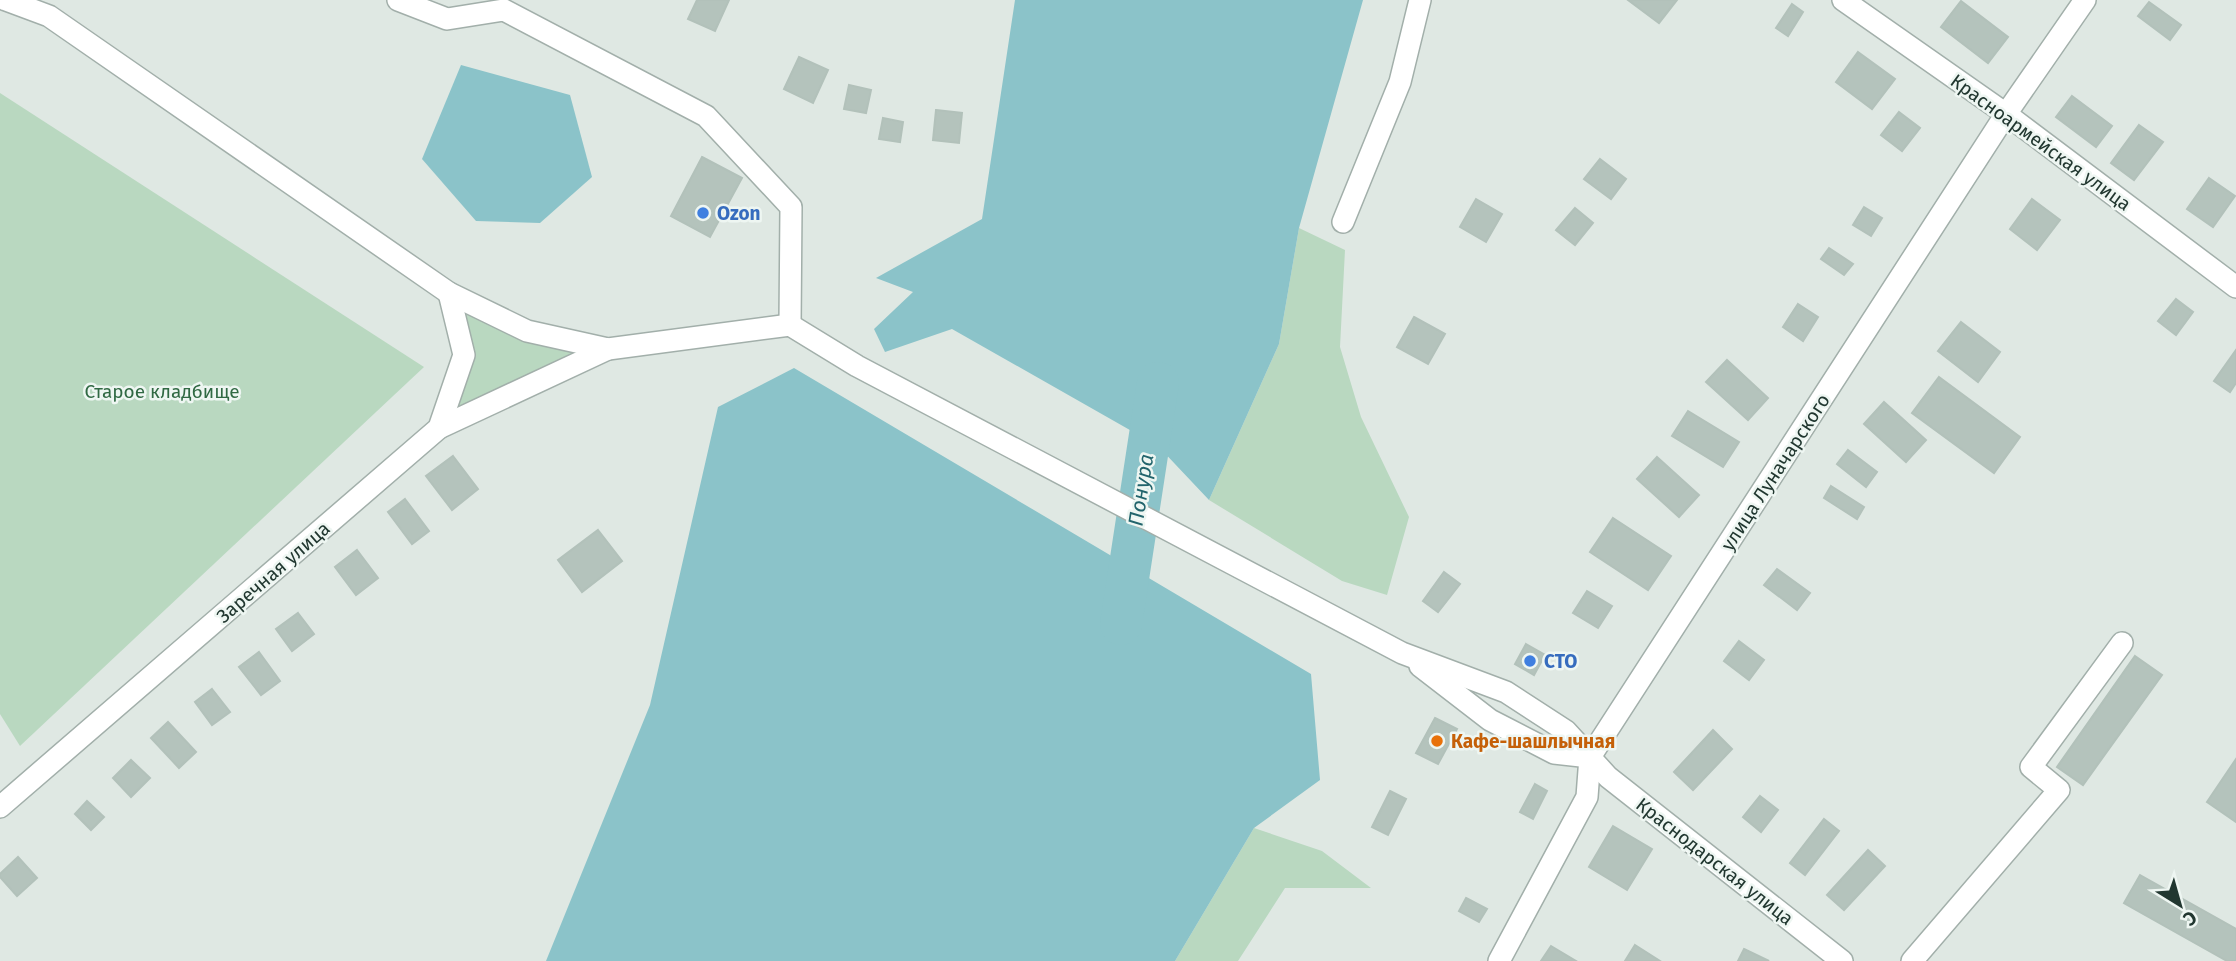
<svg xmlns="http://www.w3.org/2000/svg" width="2236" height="961" viewBox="0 0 2236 961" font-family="'Fira Sans',sans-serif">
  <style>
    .green { fill: #b9d8c0 }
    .water { fill: #8bc3c9 }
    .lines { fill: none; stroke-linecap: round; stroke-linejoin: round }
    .river { stroke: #8bc3c9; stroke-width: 42 }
    .building { fill: #b4c3bc; stroke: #b2c1ba; stroke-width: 2 }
    .minor-casing { stroke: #a2afaa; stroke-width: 24 }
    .minor { stroke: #fff; stroke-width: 21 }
    .shop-dot { fill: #3f7fe0; stroke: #eef6f2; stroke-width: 2.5 }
    .food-dot { fill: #e8710a; stroke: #eef6f2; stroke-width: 2.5 }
    .labels { text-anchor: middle; stroke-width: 5; stroke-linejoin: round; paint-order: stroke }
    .street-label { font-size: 19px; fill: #213730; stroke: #eef6f2 }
    .shop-label { font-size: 19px; font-weight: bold; fill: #366cbe; stroke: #eef6f2; text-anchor: start }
    .park-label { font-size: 19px; fill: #306943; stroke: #eef6f2 }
    .food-label { font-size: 19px; font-weight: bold; fill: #c56008; stroke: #eef6f2; text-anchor: start }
    .water-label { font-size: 21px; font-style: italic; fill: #22646c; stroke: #eef6f2 }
  </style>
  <rect width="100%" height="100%" fill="#dfe8e3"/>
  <!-- green -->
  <g class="green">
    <polygon points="0,93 424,367 20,746 0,714"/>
    <polygon points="1299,228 1345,250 1340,347 1361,417 1409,517 1387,595 1342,581 1209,500 1279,344"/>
    <polygon points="449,293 608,349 439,428 464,355"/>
    <polygon points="1254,828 1322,851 1371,888 1285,888 1238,961 1175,961"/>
  </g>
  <!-- water -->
  <g class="water">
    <polygon points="1015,0 1363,0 1299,228 1279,344 1209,500 1158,446 952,329 885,352 874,329 913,292 876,278 982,219"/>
    <polygon points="461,65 570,95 592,177 540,223 476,221 422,159"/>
    <polygon points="794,368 1311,674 1320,780 1254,828 1175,961 546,961 650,705 718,407"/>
  </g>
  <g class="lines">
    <!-- river -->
    <polyline class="river" points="1121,624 1158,383"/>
  </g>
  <!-- building -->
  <g class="building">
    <polygon points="697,0 729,0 715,31 688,19"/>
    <polygon points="1628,0 1677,0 1659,23"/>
    <polygon points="1961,1 2008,37 1988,63 1941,27"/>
    <polygon points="2149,2 2181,25 2170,40 2138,16"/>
    <polygon points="1792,4 1803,12 1788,36 1776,28"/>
    <polygon points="1858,52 1895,79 1872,109 1836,82"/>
    <polygon points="799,57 828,70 813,103 784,89"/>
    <polygon points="849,85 871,90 866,113 844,109"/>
    <polygon points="2072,96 2112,126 2096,147 2056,117"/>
    <polygon points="936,110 962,113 959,143 933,140"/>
    <polygon points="1899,112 1920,128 1902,151 1881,135"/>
    <polygon points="883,118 903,122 900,142 879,139"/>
    <polygon points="2139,125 2163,142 2134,180 2111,163"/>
    <polygon points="702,157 742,178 710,237 671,216"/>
    <polygon points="1600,159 1626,179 1611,199 1584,179"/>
    <polygon points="2209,178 2235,196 2213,227 2187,209"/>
    <polygon points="1476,199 1502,214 1486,242 1460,227"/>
    <polygon points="2032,199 2060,220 2037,250 2010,229"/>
    <polygon points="1864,207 1882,218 1871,236 1853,225"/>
    <polygon points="1575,208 1593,223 1575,245 1556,230"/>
    <polygon points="1829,248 1853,264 1844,275 1821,259"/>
    <polygon points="2176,299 2193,312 2176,335 2158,321"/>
    <polygon points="1798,304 1818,317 1803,341 1783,327"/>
    <polygon points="1414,317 1445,334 1428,364 1397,347"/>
    <polygon points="1961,322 2000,352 1978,382 1938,351"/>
    <polygon points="2236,350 2236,383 2230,392 2214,381"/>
    <polygon points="1727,360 1768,398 1748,420 1706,382"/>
    <polygon points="1939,377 2020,437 1994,473 1912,413"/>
    <polygon points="1884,402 1926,440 1906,462 1864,424"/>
    <polygon points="1688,411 1739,442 1723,467 1672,436"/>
    <polygon points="1848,450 1877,472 1866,487 1837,464"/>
    <polygon points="453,456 478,489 452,510 426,476"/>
    <polygon points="1657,457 1699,495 1679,517 1637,479"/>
    <polygon points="1831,486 1864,507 1857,519 1824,498"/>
    <polygon points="405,499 429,531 412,544 388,512"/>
    <polygon points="1613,518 1671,556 1648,590 1590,552"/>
    <polygon points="598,530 622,561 582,592 558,560"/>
    <polygon points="357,550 378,578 356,595 335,567"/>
    <polygon points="1777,569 1810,593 1797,610 1764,585"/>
    <polygon points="1444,572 1460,584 1438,612 1423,601"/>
    <polygon points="1587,591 1612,606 1598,628 1573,613"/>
    <polygon points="298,613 314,634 292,651 276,629"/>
    <polygon points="1739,641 1764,660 1749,680 1724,661"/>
    <polygon points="1526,644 1545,655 1534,675 1515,664"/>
    <polygon points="259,652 280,681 261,695 239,667"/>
    <polygon points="2135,656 2162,675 2083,785 2057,767"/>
    <polygon points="212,689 230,712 212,725 195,702"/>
    <polygon points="1435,718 1457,729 1438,764 1416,753"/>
    <polygon points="168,722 196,752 179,768 151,738"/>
    <polygon points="1713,730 1732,749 1693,790 1674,772"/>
    <polygon points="2236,759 2236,822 2207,802"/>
    <polygon points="131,760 150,778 131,797 113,778"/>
    <polygon points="1535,784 1547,791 1533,819 1520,812"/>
    <polygon points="1390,791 1406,799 1388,835 1372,827"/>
    <polygon points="1760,796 1778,810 1761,832 1743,817"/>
    <polygon points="87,801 104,817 91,830 75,814"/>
    <polygon points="1824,819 1839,831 1805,875 1790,863"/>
    <polygon points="1613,826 1652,849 1627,890 1589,867"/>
    <polygon points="1868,850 1885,866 1844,910 1827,895"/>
    <polygon points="18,857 37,878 17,896 0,877 0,874"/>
    <polygon points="2140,875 2236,929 2236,961 2227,961 2124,903"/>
    <polygon points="1466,898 1487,909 1479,922 1459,911"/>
    <polygon points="1635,945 1660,961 1625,961"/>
    <polygon points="1551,946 1576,961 1541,961"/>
    <polygon points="1744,949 1769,961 1738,961"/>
  </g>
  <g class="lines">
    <defs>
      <g id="minor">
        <polyline points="6,0 49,16 449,293 527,331 608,349 790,325 857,366 1402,653 1506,692 1566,731 1608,777 1842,961"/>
        <polyline points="398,0 447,19 504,10 706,116 791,207 790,325"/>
        <polyline points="1843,0 2006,114 2236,287"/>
        <polyline points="1343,222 1400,82 1420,0"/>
        <polyline points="439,428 608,349"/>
        <polyline points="1420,666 1490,720 1554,753 1590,757"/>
        <polyline points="0,807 439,428 464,355 449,293"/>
        <polyline points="1499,961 1587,797 1590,757 2006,114 2085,0"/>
        <polyline points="1912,961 2059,790 2031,767 2122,643"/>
      </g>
    </defs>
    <!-- minor casing -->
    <use href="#minor" class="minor-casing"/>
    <!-- minor -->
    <use href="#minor" class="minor"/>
  </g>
  <!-- markers -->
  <g class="shop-dot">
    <circle cx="703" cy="213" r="7"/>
    <circle cx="1530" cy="661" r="7"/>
  </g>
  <circle class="food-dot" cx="1437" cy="741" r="7"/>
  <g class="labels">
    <!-- street labels -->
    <g class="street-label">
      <text transform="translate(2041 142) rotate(36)" y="7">Красноармейская улица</text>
      <text transform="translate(1775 472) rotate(-57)" y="7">улица Луначарского</text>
      <text transform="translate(273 572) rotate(-41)" y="7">Заречная улица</text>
      <text transform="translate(1715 861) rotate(38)" y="7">Краснодарская улица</text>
    </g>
    <!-- shop labels -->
    <g class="shop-label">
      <text x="717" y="220">Ozon</text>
      <text x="1544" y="668">СТО</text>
    </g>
    <!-- park labels -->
    <g class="park-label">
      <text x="162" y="398">Старое кладбище</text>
    </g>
    <!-- food labels -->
    <g class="food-label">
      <text x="1451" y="748">Кафе-шашлычная</text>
    </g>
    <!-- water labels -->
    <g class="water-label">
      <text transform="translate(1141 490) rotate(-81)" y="7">Понура</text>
    </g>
  </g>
  <!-- north arrow -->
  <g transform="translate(2180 905) rotate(143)" stroke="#eef6f2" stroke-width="5" paint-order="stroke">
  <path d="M0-5L12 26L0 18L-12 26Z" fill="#213730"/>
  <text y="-10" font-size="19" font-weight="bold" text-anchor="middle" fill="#213730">С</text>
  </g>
</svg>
